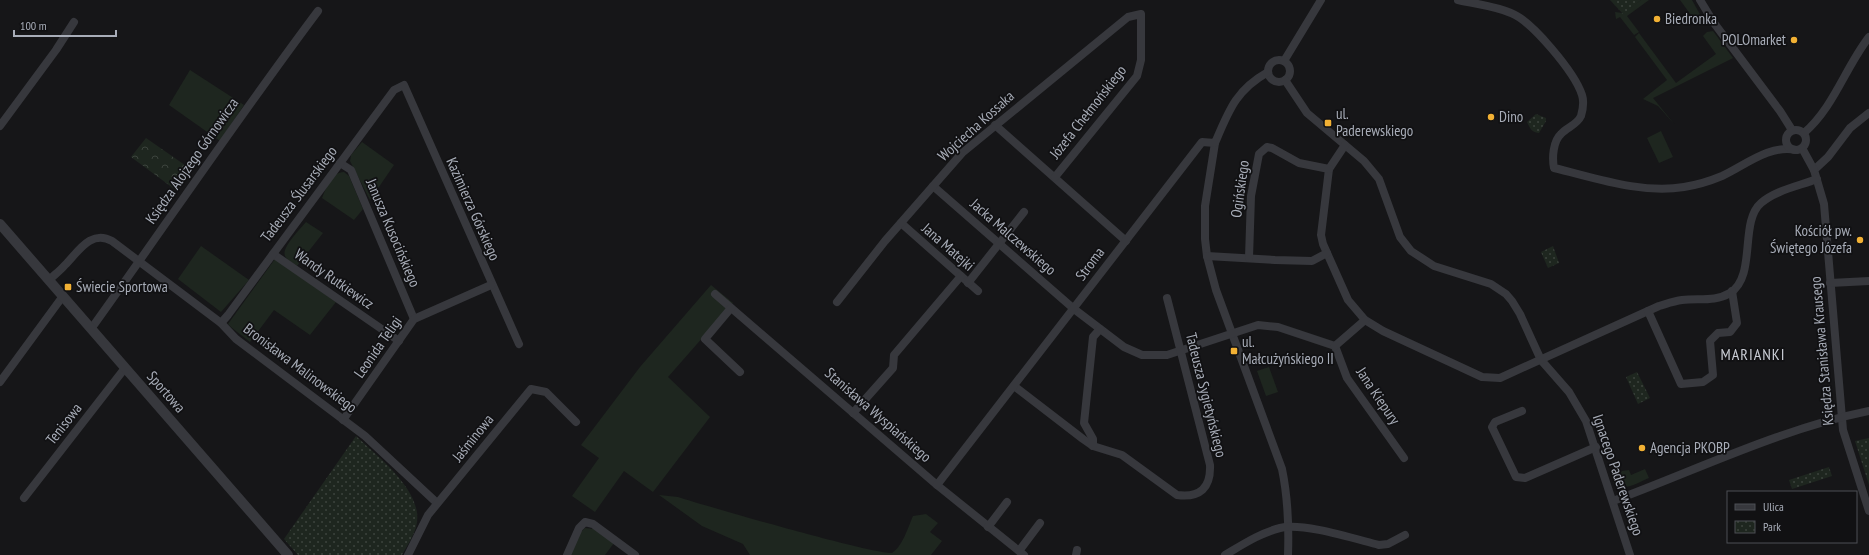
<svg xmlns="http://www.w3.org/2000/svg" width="1869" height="555" viewBox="0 0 1869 555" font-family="'PT Sans Narrow',sans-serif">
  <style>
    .green { fill: #1e261f }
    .forest { fill: url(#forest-crowns) }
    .park { fill: url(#park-dots) }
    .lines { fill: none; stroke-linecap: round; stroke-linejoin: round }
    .minor { stroke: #37383d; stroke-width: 8 }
    .tertiary { stroke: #37383d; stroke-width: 10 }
    .poi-dot { fill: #f2b134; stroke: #111113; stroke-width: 1.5 }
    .labels { text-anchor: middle; stroke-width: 3.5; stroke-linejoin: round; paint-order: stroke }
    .poi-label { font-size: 15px; fill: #a8adb8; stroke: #111113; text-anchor: start }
    .street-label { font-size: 15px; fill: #a8adb8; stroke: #111113 }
    .neighbourhood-label { font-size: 16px; letter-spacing: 1px; fill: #c9ccd4; stroke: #111113 }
  </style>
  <defs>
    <pattern id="forest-crowns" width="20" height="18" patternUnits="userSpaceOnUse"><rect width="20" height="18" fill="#1e261f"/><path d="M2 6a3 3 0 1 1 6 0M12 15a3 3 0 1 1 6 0" fill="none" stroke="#3c433d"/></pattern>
    <pattern id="park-dots" width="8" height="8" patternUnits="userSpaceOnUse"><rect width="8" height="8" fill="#1e261f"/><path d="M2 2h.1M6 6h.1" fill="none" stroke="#3c433d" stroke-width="1.8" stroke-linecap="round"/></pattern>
  </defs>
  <rect width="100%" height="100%" fill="#161618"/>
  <!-- green -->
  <g class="green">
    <polygon points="1641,0 1649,0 1627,16 1639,32 1634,35 1620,17 1616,19 1615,12 1623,13"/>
    <polygon points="1680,0 1692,0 1702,18 1696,22"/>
    <polygon points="1713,31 1733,58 1653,98 1675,125 1658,106 1643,99 1667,80 1635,37 1639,33 1676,83 1716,54 1703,36 1707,32"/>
    <polygon points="190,70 244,105 220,141 169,105"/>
    <polygon points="1661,131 1673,157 1659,163 1647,138"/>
    <polygon points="362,142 394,165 370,200 350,161 351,155"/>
    <path d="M344,172l5,4 14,33 -9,11 -32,-22c5,-11 8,-25 22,-26z"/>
    <path d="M306,222l17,11 -26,33c-4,-3 -10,-6 -12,-10 -4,-8 16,-28 21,-34z"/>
    <polygon points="201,246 249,280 221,312 178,279"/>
    <polygon points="275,259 336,302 310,335 274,310 250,342 232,328 228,324"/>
    <polygon points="711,285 733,303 668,377 710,417 653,492 624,471 595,512 572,496 599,458 581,445 640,367"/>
    <polygon points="1269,367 1278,392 1266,396 1257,371"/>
    <path d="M1645,469l4,9c-12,5 -26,15 -36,4l9,-11 7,-1 2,5z"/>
    <path d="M659,495l19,2c28,9 197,58 214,56 11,-7 16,-26 21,-37l13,-2 12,9 -8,9 12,9 -11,14h-181l-7,-11 -41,-18z"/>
    <polygon points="585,528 594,529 614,543 605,555 570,555 579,534"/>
  </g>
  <!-- forest -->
  <polygon class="forest" points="146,138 192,170 177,191 131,157"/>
  <!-- park -->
  <g class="park">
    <polygon points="1610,0 1641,0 1623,14"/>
    <path d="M1536,114l10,4v3l-7,12c-8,-1 -9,-5 -12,-11z"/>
    <polygon points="1553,246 1559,263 1548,268 1541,252"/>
    <polygon points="1637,372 1650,398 1638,404 1626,377"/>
    <path d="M356,436c22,21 70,57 60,91 -3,10 -9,19 -14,28h-104l-14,-16z"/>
    <polygon points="1869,438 1869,485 1855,441"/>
    <polygon points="1829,467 1832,476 1792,489 1789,480"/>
  </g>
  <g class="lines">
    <!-- minor -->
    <g class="minor">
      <path d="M1458,0c17,4 37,6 53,13 21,8 64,60 71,82 2,6 1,14 -1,21 -4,9 -14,11 -20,18 -8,7 -9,24 -7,34 42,10 87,26 130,19 13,-2 26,-6 38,-11 22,-10 48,-32 74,-26"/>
      <polyline points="1700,0 1714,23 1780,111 1792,130"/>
      <circle cx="1279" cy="71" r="11"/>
      <polyline points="1284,61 1321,0"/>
      <polyline points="1285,80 1307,113 1364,161 1379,179 1400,237 1411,251 1434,266 1491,284 1506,294 1512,301 1520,314 1541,360 1569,392 1586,421 1630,555"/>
      <polyline points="1869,113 1850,128 1828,157 1814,170 1824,204 1843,430 1869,511"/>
      <polyline points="995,125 1126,241"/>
      <polyline points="0,126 56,50 74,22"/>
      <circle cx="1796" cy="140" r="10"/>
      <path d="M1804,133c30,-26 41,-65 65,-96"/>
      <path d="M1215,143l-10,63v33l2,17 9,34 66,179c6,29 7,57 6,86"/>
      <path d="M1345,145l-16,24 -8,66 2,9 25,56 17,20 18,11 99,46 18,1 159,-72c7,-2 15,-5 23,-6 17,-2 33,2 48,-7 27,-17 9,-71 31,-90 15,-13 38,-17 56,-24"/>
      <polyline points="1802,148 1814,170"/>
      <polyline points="340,163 351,170 414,319"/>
      <polyline points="933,186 1074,309 1124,347 1142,355 1167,355 1258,325 1278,327 1335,346"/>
      <polyline points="901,223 978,291"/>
      <polyline points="273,254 399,341"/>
      <polyline points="1207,256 1275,260 1312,261 1327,253"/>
      <polyline points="1249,258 1251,196 1259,154 1267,147 1272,148 1299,163 1329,169"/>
      <path d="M49,280c5,-5 11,-9 16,-15 13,-13 26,-36 47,-24l109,82 15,16 129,97 72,67"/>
      <polyline points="968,283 1024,212"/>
      <polyline points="1830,283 1869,281"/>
      <polyline points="715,294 937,485 1024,555"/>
      <polyline points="837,302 885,241 962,153 1128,17 1141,14 1141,60 1137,76 1055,177"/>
      <polyline points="731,308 705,339 740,372"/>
      <polyline points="1648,311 1681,384 1703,382 1713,375 1710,341 1718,333 1730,332 1737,323 1732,291"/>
      <polyline points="221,323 228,315 394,90 404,85 519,344"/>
      <path d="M91,329c76,-106 149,-214 227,-318"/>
      <polyline points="1335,346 1347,378 1404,458"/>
      <polyline points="1335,346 1365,320"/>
      <polyline points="0,382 63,296"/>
      <path d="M1014,386l69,53 10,7 29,9 55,40c23,3 34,-7 33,-30l-43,-167"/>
      <polyline points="1522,411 1495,422 1492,427 1516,477 1525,478 1596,447"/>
      <polyline points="853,413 893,368 894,355 961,276"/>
      <polyline points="343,420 414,319 491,285"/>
      <polyline points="1093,446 1093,439 1084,423 1093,337 1100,329"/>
      <path d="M937,485l265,-343 13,1c14,-33 21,-53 53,-71"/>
      <polyline points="24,498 125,368"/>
      <path d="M1613,501c84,-31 167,-72 256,-90"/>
      <polyline points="988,527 1007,502"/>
      <polyline points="1019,551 1040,523"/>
      <polyline points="408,555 428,515 531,389 546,392 576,422"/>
      <polyline points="567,555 579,528 585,522 593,524 635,555"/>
      <polyline points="1076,555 1077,550"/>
      <path d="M1225,555c17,-10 35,-22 55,-27 22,-6 75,11 99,17l9,-1 17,-9"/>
    </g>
    <!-- tertiary -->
    <polyline class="tertiary" points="0,224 288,555"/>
  </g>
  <!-- markers -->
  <g class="poi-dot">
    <circle cx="1657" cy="19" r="4"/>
    <circle cx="1794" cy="40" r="4"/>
    <circle cx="1491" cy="117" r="4"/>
    <rect x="1324" y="119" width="8" height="8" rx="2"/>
    <circle cx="1860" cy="240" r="4"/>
    <rect x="64" y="283" width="8" height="8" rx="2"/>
    <rect x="1230" y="347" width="8" height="8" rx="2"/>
    <circle cx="1642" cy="448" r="4"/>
  </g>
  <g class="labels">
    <!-- poi labels -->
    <g class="poi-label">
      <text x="1665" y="24">Biedronka</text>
      <text x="1786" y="45" text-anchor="end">POLOmarket</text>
      <text x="1336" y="119">ul.<tspan x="1336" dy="17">Paderewskiego</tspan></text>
      <text x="1499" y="122">Dino</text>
      <text x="1852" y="236" text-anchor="end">Kościół pw.<tspan x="1852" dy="17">Świętego Józefa</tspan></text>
      <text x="76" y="292">Świecie Sportowa</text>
      <text x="1242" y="347">ul.<tspan x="1242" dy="17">Małcużyńskiego II</tspan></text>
      <text x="1650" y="453">Agencja PKOBP</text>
    </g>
    <!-- street labels -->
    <g class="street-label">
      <text transform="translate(1088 112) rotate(-52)" y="5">Józefa Chełmońskiego</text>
      <text transform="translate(976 126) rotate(-42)" y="5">Wojciecha Kossaka</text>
      <text transform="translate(192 161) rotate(-55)" y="5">Księdza Alojzego Górnowicza</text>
      <text transform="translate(1240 189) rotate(-82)" y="5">Ogińskiego</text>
      <text transform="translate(299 194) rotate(-53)" y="5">Tadeusza Ślusarskiego</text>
      <text transform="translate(473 209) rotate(66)" y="5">Kazimierza Górskiego</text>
      <text transform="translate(393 233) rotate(67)" y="5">Janusza Kusocińskiego</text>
      <text transform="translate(1013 237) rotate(41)" y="5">Jacka Malczewskiego</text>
      <text transform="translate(948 247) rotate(41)" y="5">Jana Matejki</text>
      <text transform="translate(1090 264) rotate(-53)" y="5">Stroma</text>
      <text transform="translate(334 279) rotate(35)" y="5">Wandy Rutkiewicz</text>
      <text transform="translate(378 347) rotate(-55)" y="5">Leonida Teligi</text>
      <text transform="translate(1822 351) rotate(-95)" y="5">Księdza Stanisława Krausego</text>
      <text transform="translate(300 368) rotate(37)" y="5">Bronisława Malinowskiego</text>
      <text transform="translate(166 392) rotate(49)" y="5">Sportowa</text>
      <text transform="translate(1206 395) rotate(76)" y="5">Tadeusza Sygietyńskiego</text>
      <text transform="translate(1378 396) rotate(56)" y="5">Jana Kiepury</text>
      <text transform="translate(878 415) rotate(41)" y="5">Stanisława Wyspiańskiego</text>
      <text transform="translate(64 424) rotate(-52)" y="5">Tenisowa</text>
      <text transform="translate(473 438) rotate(-51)" y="5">Jaśminowa</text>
      <text transform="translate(1618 475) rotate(71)" y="5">Ignacego Paderewskiego</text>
    </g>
    <!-- neighbourhood labels -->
    <g class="neighbourhood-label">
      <text x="1753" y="360">MARIANKI</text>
    </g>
  </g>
  <!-- legend -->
  <rect x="1727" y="491" width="130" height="52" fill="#111113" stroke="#4d4f55"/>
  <rect x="1735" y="504" width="20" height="6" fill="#37383d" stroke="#4d4f55"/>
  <text x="1763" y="511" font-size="12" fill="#a8adb8">Ulica</text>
  <rect x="1735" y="521" width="20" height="12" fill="url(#park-dots)" stroke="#4d4f55"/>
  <text x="1763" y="531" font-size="12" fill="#a8adb8">Park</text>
  <!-- scale -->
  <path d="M14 30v6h102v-6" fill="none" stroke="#a8adb8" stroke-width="2"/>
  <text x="20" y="30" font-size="12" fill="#a8adb8" stroke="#111113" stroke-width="3" paint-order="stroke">100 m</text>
</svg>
